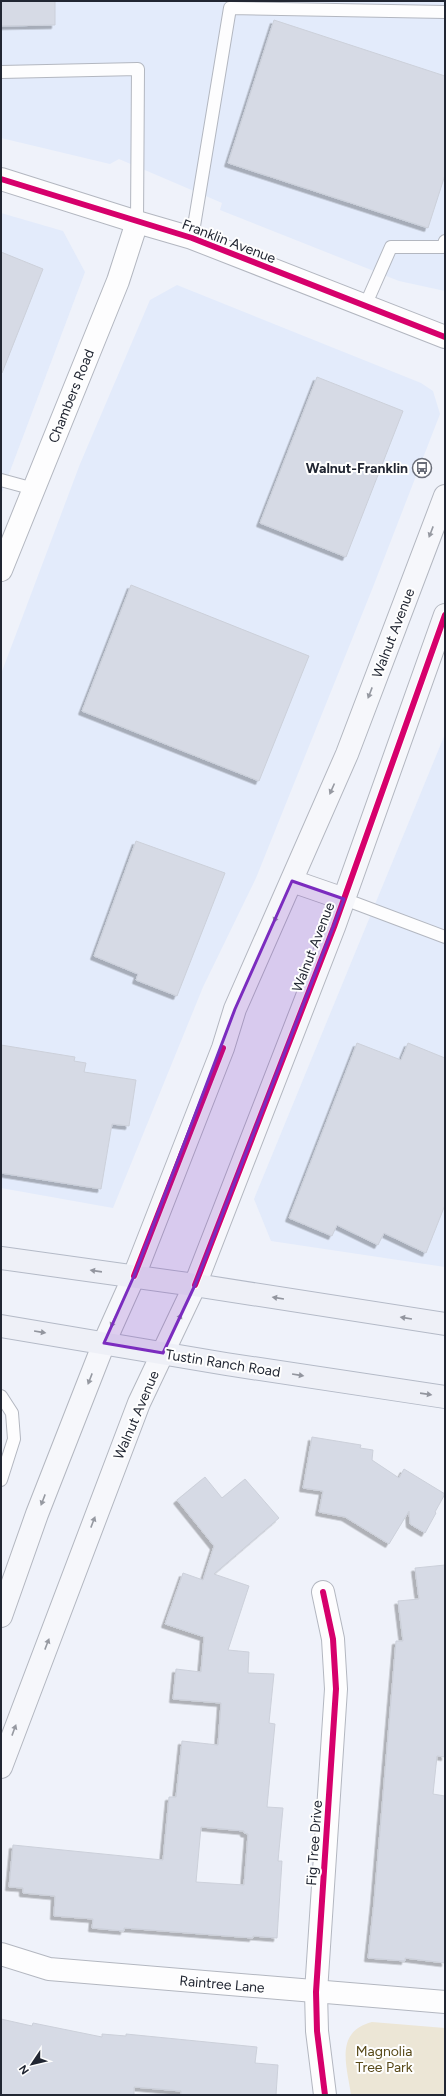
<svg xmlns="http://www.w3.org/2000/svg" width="446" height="2096" viewBox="0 0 446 2096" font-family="Figtree,sans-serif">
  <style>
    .built { fill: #e3ebfb }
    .green { fill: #ece6d6 }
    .building { fill: #d6dae5; stroke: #ccd0da; fill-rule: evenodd; filter: url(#shadow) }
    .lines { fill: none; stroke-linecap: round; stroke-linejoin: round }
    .service-casing { stroke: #b3b7c0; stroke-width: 14 }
    .minor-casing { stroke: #b3b7c0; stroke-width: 24 }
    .tertiary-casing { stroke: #b3b7c0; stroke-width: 24 }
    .secondary-casing { stroke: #b3b7c0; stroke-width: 24 }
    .primary-casing { stroke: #b4bac7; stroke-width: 24 }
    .service { stroke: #fdfdfe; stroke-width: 12 }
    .minor { stroke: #fdfdfe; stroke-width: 22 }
    .tertiary { stroke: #fdfdfe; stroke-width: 22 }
    .secondary { stroke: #f6f7fb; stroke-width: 22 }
    .primary { stroke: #eef0f7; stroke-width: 22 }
    .cycleway-casing { stroke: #fefefe; stroke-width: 8 }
    .cycleway { stroke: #d6006c; stroke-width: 6 }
    .oneway { fill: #9699a1 }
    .oneway2 { fill: #92959e }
    .marked { fill: #7b2cbf; fill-opacity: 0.2; stroke: #7b2cbf; stroke-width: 3; stroke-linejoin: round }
    .labels { text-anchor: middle; stroke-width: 4; stroke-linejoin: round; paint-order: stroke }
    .street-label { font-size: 14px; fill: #212632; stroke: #fefefe }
    .poi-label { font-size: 14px; font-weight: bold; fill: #212632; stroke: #fefefe; text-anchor: end }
    .park-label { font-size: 14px; fill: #584918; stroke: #fefefe }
  </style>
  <defs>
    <filter id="shadow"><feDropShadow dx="-3.5" dy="3.5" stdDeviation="0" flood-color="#0004"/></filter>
  </defs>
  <rect width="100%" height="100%" fill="#eff2fa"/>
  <!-- built -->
  <g class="built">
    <polygon points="1,1 445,1 445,291 399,281 220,210 222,203 119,159 110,164 1,138"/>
    <polygon points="1,213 63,231 85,272 1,495"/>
    <polygon points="177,285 421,383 433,391 440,414 373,587 256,878 203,987 113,1208 1,1188 1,674 80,464 150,300"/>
    <polygon points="445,734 445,1267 271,1241 254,1199"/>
  </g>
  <!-- green -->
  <path class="green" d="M372,2022l73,6v67h-94c-4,-29 -17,-63 21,-73z"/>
  <!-- building -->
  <g class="building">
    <polygon points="1,1 55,1 55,25 1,26"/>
    <polygon points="274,20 445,76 445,175 428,228 228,163"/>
    <polygon points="1,252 43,269 2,373 1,373"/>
    <polygon points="317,377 403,411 346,557 260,523"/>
    <polygon points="131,585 309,656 259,781 82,711"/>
    <polygon points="136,841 225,873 177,996 136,980 138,974 94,956"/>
    <polygon points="357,1043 401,1060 408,1043 445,1058 445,1205 426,1253 384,1233 378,1245 337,1225 332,1236 289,1218"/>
    <polygon points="1,1045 75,1057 74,1061 86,1063 84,1072 136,1080 129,1126 112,1124 101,1189 1,1173"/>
    <polygon points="312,1437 361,1445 360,1448 373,1450 372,1460 399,1478 404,1469 445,1494 435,1512 436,1513 425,1533 410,1524 409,1511 389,1544 345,1517 319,1512 323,1491 303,1488"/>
    <path d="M205,1477l17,21 23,-19 34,39 -65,56 35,12 -21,64 21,2 -1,21 26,1 -5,49 6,1 -8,83 16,1 -5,53h4l-5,77 -24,-2v2l-129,-10v3l-32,-3 1,-9 -39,-3 1,-20 -32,-3v-5l-14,-1 4,-42 150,15 6,-63h7l6,-56 36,4 3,-42 -48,-4 3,-30 25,3 3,-35 -39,-13 18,-51 20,7 11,-34 -37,-46zM201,1827l43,4v2l4,1 -4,51 -48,-3z"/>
    <polygon points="445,1565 445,1757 437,1756 433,1794 445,1796 445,1963 405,1958 405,1961 368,1958 374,1902 396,1641 403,1641 398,1601 419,1599 415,1568"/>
    <polygon points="1,2019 32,2026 33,2023 102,2037 102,2034 126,2036 126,2034 257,2047 255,2063 278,2065 276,2095 181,2095 181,2091 134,2087 134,2095 1,2095"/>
  </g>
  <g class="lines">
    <defs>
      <g id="service">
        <polyline points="1,72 138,69 137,222"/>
        <polyline points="192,238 230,8 445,12"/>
        <polyline points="365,306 391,247 443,247 445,241"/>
        <polyline points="1,480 34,489"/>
        <polyline points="344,899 445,937"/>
        <polyline points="1,1396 12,1413 14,1439 1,1480"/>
      </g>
      <g id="minor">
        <polyline points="1,179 137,222"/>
        <polyline points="323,1592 333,1639 336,1689 316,1992 317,2031 325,2095"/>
        <polyline points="1,1954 49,1969 445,2002"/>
      </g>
      <polyline id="tertiary" points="1,570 118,281 137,222 192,238 445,337"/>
      <g id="secondary">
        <polyline points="292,881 344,899"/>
        <polyline points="1,1616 37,1514 104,1343 134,1276 223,1048 235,1009 347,754 445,496"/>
        <polyline points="1,1767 139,1403 195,1285 334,927 445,615"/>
      </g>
      <g id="primary">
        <polyline points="1,1258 195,1285 445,1324"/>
        <polyline points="1,1326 226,1364 445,1397"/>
      </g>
    </defs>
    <!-- service casing -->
    <use href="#service" class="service-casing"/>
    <!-- minor casing -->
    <use href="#minor" class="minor-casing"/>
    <!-- tertiary casing -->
    <use href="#tertiary" class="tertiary-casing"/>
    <!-- secondary casing -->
    <use href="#secondary" class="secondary-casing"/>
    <!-- primary casing -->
    <use href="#primary" class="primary-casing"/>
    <!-- service -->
    <use href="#service" class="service"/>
    <!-- minor -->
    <use href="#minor" class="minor"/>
    <!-- tertiary -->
    <use href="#tertiary" class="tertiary"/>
    <!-- secondary -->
    <use href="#secondary" class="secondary"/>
    <!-- primary -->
    <use href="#primary" class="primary"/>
    <defs>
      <g id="cycleway">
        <polyline points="1,179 192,238 445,337"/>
        <polyline points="134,1276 223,1048"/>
        <polyline points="195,1285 334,927 445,615"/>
        <polyline points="323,1592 333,1639 336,1689 316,1992 317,2031 325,2095"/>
      </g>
    </defs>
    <!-- cycleway casing -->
    <use href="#cycleway" class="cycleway-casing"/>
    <!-- cycleway -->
    <use href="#cycleway" class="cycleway"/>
  </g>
  <!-- one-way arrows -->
  <defs><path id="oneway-solid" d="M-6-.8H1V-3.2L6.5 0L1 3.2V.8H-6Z"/></defs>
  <g class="oneway">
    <use href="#oneway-solid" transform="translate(431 532) rotate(111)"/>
    <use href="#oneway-solid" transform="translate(370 693) rotate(111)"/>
    <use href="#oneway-solid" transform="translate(332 789) rotate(114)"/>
    <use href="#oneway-solid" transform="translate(276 917) rotate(114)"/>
    <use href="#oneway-solid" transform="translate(179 1319) rotate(-65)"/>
    <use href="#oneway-solid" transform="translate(113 1322) rotate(114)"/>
    <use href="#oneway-solid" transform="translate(90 1379) rotate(111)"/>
    <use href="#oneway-solid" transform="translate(43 1500) rotate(111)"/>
    <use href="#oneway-solid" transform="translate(93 1522) rotate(-69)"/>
    <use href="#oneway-solid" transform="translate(47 1644) rotate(-69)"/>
    <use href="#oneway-solid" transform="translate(14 1730) rotate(-70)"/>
  </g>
  <g class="oneway2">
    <use href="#oneway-solid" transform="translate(96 1271) rotate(-172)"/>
    <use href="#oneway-solid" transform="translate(278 1298) rotate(-171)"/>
    <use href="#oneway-solid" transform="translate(406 1318) rotate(-171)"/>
    <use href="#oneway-solid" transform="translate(40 1332) rotate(9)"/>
    <use href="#oneway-solid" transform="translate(298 1375) rotate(9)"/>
    <use href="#oneway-solid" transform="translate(426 1394) rotate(8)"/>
  </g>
  <!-- marked area -->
  <path class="marked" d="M292,881l52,18 -149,386 -32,68 -59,-10 30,-67 101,-267z"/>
  <!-- icons -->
  <defs>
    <symbol id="bus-ring" viewBox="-11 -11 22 22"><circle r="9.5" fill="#fefefe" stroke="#696d78" stroke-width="1.5"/><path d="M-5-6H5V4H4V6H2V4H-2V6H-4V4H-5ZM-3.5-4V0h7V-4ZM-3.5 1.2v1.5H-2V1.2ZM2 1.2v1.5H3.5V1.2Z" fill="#696d78"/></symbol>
  </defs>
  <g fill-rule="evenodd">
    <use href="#bus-ring" x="411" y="457" width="22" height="22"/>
  </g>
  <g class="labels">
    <!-- street labels -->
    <g class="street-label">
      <text transform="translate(229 241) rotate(21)" y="5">Franklin Avenue</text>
      <text transform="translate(71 396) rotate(-68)" y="5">Chambers Road</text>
      <text transform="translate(393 633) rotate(-69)" y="5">Walnut Avenue</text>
      <text transform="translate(313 947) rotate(-69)" y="5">Walnut Avenue</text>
      <text transform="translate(223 1363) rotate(9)" y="5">Tustin Ranch Road</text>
      <text transform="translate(136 1415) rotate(-67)" y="5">Walnut Avenue</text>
      <text transform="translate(314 1843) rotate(-86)" y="5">Fig Tree Drive</text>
      <text transform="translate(222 1984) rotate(5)" y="5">Raintree Lane</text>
    </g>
    <!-- poi labels -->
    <g class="poi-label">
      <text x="408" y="473">Walnut-Franklin</text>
    </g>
    <!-- park labels -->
    <g class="park-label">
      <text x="384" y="2056">Magnolia<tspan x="384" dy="16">Tree Park</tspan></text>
    </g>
  </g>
  <!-- border -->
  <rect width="446" height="2096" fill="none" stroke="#212632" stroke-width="4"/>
  <!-- north arrow -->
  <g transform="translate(32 2064) rotate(235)" stroke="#fefefe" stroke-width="3" paint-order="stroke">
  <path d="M0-3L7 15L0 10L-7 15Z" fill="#212632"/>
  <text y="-6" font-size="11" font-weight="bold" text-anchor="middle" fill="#212632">N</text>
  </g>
</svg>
